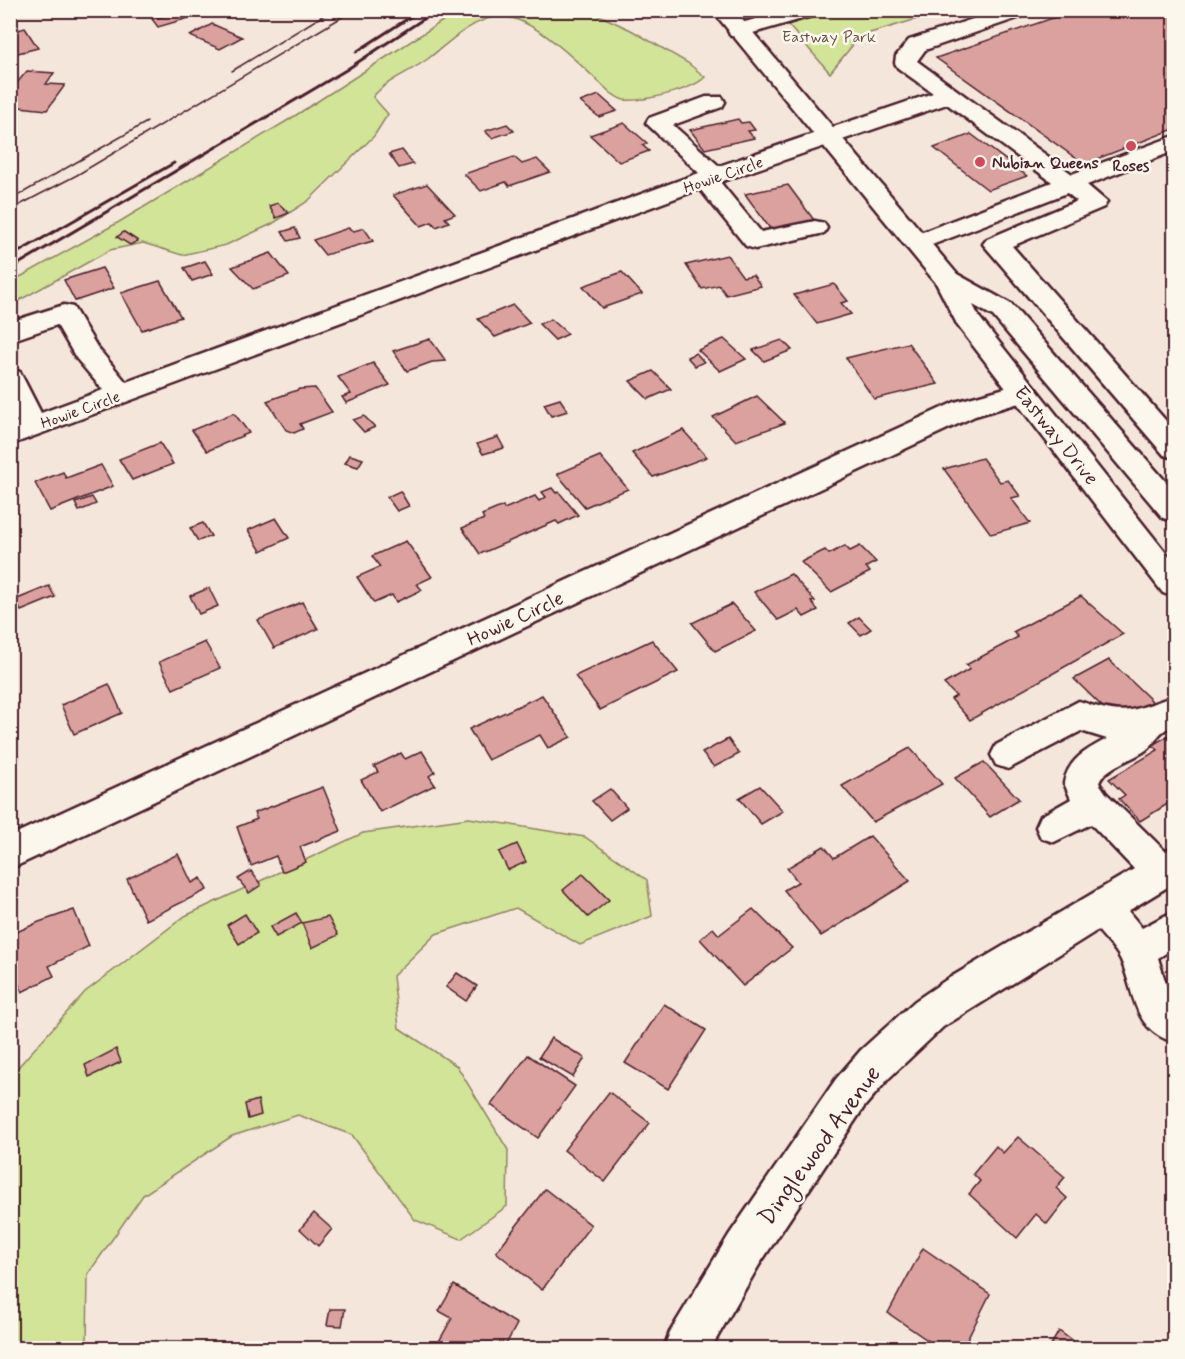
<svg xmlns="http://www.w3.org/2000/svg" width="1185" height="1359" viewBox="0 0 1185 1359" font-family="Mynerve,sans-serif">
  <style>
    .green { fill: #d2e498; stroke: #8e8262; stroke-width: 1.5 }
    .building { fill: #dba19e; stroke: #4a1f2b; stroke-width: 1.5 }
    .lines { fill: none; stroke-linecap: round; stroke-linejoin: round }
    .minor-casing { stroke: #4a1f2b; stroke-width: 5 }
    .major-casing { stroke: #4a1f2b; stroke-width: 5 }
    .minor { fill: #fbf7ec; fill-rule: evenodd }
    .major { fill: #fbf7ec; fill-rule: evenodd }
    .tram { stroke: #4a1f2b; stroke-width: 1.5 }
    .rail { stroke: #4a1f2b; stroke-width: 3 }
    .poi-dot { fill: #d1495b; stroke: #fbf7ec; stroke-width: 2 }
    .labels { text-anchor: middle; stroke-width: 5; stroke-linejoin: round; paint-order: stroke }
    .far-park-label { font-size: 16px; fill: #6c5046; stroke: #fbf7ec }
    .far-poi-label { font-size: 16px; font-weight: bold; fill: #4a1f2b; stroke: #fbf7ec; text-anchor: start }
    .far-street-label { font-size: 16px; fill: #4a1f2b; stroke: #fbf7ec }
    .street-label { font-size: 20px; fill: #4a1f2b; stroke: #fbf7ec }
    .near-street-label { font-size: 24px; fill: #4a1f2b; stroke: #fbf7ec }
  </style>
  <rect width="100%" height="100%" fill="#f5e6dc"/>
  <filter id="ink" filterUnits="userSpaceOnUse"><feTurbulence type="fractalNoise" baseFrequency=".0167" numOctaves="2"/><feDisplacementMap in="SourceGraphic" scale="12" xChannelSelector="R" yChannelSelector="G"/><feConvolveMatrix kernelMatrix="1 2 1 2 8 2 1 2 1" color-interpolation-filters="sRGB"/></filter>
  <g filter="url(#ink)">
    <!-- green -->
    <g class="green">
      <path d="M458,11h132l41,19 57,33 17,14c-12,13 -63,25 -81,23 -5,-1 -10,-5 -13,-7 -26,-22 -80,-83 -116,-76 -25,4 -47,26 -66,41 -18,14 -42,21 -56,39l15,17 -14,22 -66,65 -36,23 -46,21 -44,10 -39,-12 -33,7 -99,55v-23l108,-60 171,-103z"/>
      <polygon points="776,11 944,11 860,36 830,73"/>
      <polygon points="469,818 585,837 647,880 652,916 580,945 516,908 436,934 393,976 399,1028 457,1066 508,1150 507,1206 461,1239 415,1220 352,1135 298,1115 232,1136 143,1195 88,1274 87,1348 11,1348 11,1075 85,992 185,916 363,833"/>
    </g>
    <!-- building -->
    <g class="building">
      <polygon points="161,10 195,10 199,15 158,27 152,19 165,16"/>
      <polygon points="1076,10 1174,10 1174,129 1084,164 936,58"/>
      <polygon points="212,24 242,37 220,49 190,36"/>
      <polygon points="25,28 38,48 10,55 10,32"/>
      <polygon points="27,71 54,73 46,84 65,85 47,110 10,106 10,91"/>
      <polygon points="599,95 617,111 599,117 580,102"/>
      <polygon points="738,119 741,123 749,122 755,130 748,131 754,138 705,149 690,130"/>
      <polygon points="624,123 647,143 642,145 649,151 619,162 590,135"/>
      <polygon points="507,124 514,131 492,138 485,131"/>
      <polygon points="971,134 1027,176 988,190 934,148"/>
      <polygon points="402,150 413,164 399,168 389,154"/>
      <polygon points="514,157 522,164 537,159 550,172 509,186 506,182 481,191 464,174"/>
      <polygon points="427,184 455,214 445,218 449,222 436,227 432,222 421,226 393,195"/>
      <polygon points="788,185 814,220 771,230 745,194"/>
      <polygon points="278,203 289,213 276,218 269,206"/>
      <polygon points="295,228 300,238 288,241 282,232"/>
      <polygon points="348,228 354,231 364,228 373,241 325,255 313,240"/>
      <polygon points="124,232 138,241 130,245 117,237"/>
      <polygon points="271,253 289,276 253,289 232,267"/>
      <polygon points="727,255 743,277 753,275 761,286 726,295 719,285 702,289 686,265"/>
      <polygon points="205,261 213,274 192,281 184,268"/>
      <polygon points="102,268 114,288 75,301 64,280"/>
      <polygon points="622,272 642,294 602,308 583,286"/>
      <polygon points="160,281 181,317 142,330 121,293"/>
      <polygon points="834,284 848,301 841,303 851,314 817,324 794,295"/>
      <polygon points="513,305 530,323 495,337 478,319"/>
      <polygon points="551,319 568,334 555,340 539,324"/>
      <polygon points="430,339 446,361 432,362 407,371 393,351"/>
      <polygon points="724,339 746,359 720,371 698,350"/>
      <polygon points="782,340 792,350 764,361 753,350"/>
      <polygon points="908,343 938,384 874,399 846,358"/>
      <polygon points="696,353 704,362 695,366 687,357"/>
      <polygon points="373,363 390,385 346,403 342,397 351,394 338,377"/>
      <polygon points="653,371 671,389 648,399 630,381"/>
      <polygon points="315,388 332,412 300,424 303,429 294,433 286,430 267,401 300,389"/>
      <polygon points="757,396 785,423 736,441 713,417"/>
      <polygon points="560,399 568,411 551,416 544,404"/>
      <polygon points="234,413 249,433 207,451 192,430"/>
      <polygon points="364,416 375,427 364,432 353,420"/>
      <polygon points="683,430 707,457 653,477 632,453"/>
      <polygon points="498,437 504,448 483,454 477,444"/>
      <polygon points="160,443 173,464 132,480 119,459"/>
      <polygon points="350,455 363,459 358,467 345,463"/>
      <polygon points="600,456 628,489 585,507 557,474"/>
      <polygon points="982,458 1000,482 1008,480 1020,496 1011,498 1030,523 991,534 944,469"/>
      <polygon points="101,465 113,486 50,511 35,483 63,472 66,478"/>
      <polygon points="552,488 556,493 559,492 578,515 559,524 556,521 480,554 462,528 484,519 482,515 503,506 504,509 535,496 539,501 546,497 542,492"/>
      <polygon points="400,491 409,506 397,511 387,497"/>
      <polygon points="92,497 96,504 79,511 75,503"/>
      <polygon points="276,518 289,538 261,551 248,530"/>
      <polygon points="203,523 211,536 198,541 190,528"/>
      <polygon points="406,541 432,577 417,584 422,590 396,602 392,595 374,603 357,577 380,567 372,556"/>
      <polygon points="845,546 850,551 860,546 876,562 866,567 870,572 831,592 801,562 825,550 829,554"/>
      <polygon points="791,574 815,601 811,602 818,610 804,617 798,610 778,620 754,592"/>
      <polygon points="49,586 55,597 21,611 15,600"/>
      <polygon points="209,588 218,606 199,614 190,596"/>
      <polygon points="1081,596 1123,634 970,720 951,699 956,696 944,684 970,669 966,665 1018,637 1013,632"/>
      <polygon points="302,602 318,629 274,648 258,620"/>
      <polygon points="732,604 756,631 715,651 692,623"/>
      <polygon points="859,617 871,629 861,635 849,623"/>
      <polygon points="652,640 678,672 600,710 575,676"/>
      <polygon points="205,642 220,668 173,689 159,662"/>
      <polygon points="1109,660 1151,700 1154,705 1116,720 1074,679"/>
      <polygon points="109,684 122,713 74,734 61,705"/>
      <polygon points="542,695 571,737 548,748 540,735 488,760 469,729"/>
      <polygon points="1173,733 1174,800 1140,821 1119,799 1125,795 1109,779 1158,750 1152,745"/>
      <polygon points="10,739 19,758 10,762"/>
      <polygon points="728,739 739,754 714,767 702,753"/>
      <polygon points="910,748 942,784 873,822 842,786"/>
      <polygon points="422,751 435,772 429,776 435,785 380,812 361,780 378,772 374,766 401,753 405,759"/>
      <polygon points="984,762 1019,799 990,817 955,778"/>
      <polygon points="760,786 783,811 761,824 739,798"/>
      <polygon points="323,787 341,831 300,847 306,862 282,872 276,856 251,866 237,827 257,819 254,813"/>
      <polygon points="610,789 627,808 610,820 592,801"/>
      <polygon points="870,836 910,881 821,936 784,890 798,882 787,868 824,846 834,858"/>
      <polygon points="517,844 526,862 508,870 499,852"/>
      <polygon points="178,854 192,883 201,878 207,890 146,920 127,879"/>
      <polygon points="251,871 261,885 249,893 238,879"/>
      <polygon points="583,874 609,900 588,917 563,890"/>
      <polygon points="753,909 792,948 743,986 700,939 713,928 719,935"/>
      <polygon points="74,910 89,946 49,966 54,976 22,992 10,963 10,935 39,922"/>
      <polygon points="296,913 302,923 276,937 270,927"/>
      <polygon points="245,914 257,933 239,944 227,925"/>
      <polygon points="328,917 338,935 312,948 302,923"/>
      <polygon points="457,973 477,986 466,1001 446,987"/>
      <polygon points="664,1004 706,1030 668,1089 625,1063"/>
      <polygon points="551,1038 585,1058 573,1077 539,1057"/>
      <polygon points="116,1049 121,1062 89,1077 85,1065"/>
      <polygon points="528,1055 575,1086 538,1138 491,1105"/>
      <polygon points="609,1092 650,1123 605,1182 564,1150"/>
      <polygon points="258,1100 261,1115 248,1119 245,1104"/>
      <polygon points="1018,1137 1065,1177 1056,1188 1067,1198 1047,1224 1036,1214 1017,1238 969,1194 980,1181 973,1174 996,1146 1003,1153"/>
      <polygon points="545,1189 591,1225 542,1290 496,1252"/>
      <polygon points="314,1213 332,1229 318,1246 300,1229"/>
      <polygon points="923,1248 990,1294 963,1348 939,1348 888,1313"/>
      <polygon points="454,1285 517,1324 504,1348 443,1348 437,1345 452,1318 439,1311"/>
      <polygon points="330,1309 345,1309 342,1326 327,1325"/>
      <polygon points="1059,1331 1074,1342 1070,1348 1049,1348"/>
    </g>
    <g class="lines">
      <defs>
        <g id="minor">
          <polygon points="787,10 822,10 819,14 739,37 731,36 728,31 731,26"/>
          <polygon points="1000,10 1032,10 1029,14 925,50 917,61 1072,174 1174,136 1174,151 1087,185 1107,202 1104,207 1012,246 1174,430 1174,458 1164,455 983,244 987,239 1077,201 1067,193 916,251 907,248 903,243 907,238 1052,182 947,104 720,182 761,232 815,221 824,223 827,228 824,233 755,249 746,246 700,189 10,445 10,424 17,422 10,408 10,369 20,372 41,413 103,390 76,358 57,325 10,341 10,322 64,305 73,307 97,347 126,382 699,173 646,123 649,118 706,97 722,97 725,102 722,107 673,125 719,166 933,93 898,68 895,63 896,56 909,40"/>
          <polygon points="1023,383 1033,385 1037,392 1033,399 975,416 10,869 10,836 955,402"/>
          <path d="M1174,696v29c-20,9 -14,14 -28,25 -13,10 -41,16 -47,33l7,10 59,58 9,-3v35l-46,28 14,17 32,-17v37l-16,10 9,29 7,9v46c-42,-12 -39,-50 -53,-82 -5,-11 -16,-21 -23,-30l-155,97 -54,51 -25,29 -105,158 -48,83h-47l6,-16 59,-97 107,-156 25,-29 54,-49 31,-21 188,-111 -43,-45 -37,18 -13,-4 -5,-11 5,-11 30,-17 -7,-16c4,-24 24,-34 43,-44l-26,-8 -73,38 -12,-4 -5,-10 5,-10 83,-44c47,16 50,11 95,-5z"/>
        </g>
        <polygon id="major" points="712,10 734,10 957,274 1011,304 1174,491 1174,521 1163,518 993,316 973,305 979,317 1174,563 1174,597 1163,593 958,326 936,283"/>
      </defs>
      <!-- minor casing -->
      <use href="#minor" class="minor-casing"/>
      <!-- major casing -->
      <use href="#major" class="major-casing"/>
      <!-- minor -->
      <use href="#minor" class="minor"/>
      <!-- major -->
      <use href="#major" class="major"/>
      <!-- tram -->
      <g class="tram">
        <polyline points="232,71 332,10"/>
        <polyline points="10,200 147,122"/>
        <polyline points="10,210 77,175 354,10"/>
      </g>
      <!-- rail -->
      <g class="rail">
        <polyline points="356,52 421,10"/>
        <polyline points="10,257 174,163"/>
        <polyline points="10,269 346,70 437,10"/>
      </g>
    </g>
  </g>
  <!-- markers -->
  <g class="poi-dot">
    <circle cx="1131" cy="146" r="6"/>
    <circle cx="980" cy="162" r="6"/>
  </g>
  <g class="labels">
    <!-- far-park labels -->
    <g class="far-park-label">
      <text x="829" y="42">Eastway Park</text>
    </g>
    <!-- far-poi labels -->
    <g class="far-poi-label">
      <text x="992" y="168">Nubian Queens</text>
      <text x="1131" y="171" text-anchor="middle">Roses</text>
    </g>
    <!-- far-street labels -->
    <g class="far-street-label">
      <text transform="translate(723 174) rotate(-19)" y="6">Howie Circle</text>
      <text transform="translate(80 409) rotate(-20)" y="6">Howie Circle</text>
    </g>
    <!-- street labels -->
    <g class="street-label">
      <text transform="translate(1057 435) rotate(51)" y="7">Eastway Drive</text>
      <text transform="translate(515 618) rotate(-25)" y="7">Howie Circle</text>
    </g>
    <!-- near-street labels -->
    <g class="near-street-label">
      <text transform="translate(819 1145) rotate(-54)" y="8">Dinglewood Avenue</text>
    </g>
  </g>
  <!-- margin -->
  <rect width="1185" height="1359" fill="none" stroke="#fbf7ec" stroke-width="36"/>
  <rect x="18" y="18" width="1149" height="1323" fill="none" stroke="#4a1f2b" stroke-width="2" filter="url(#ink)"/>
</svg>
